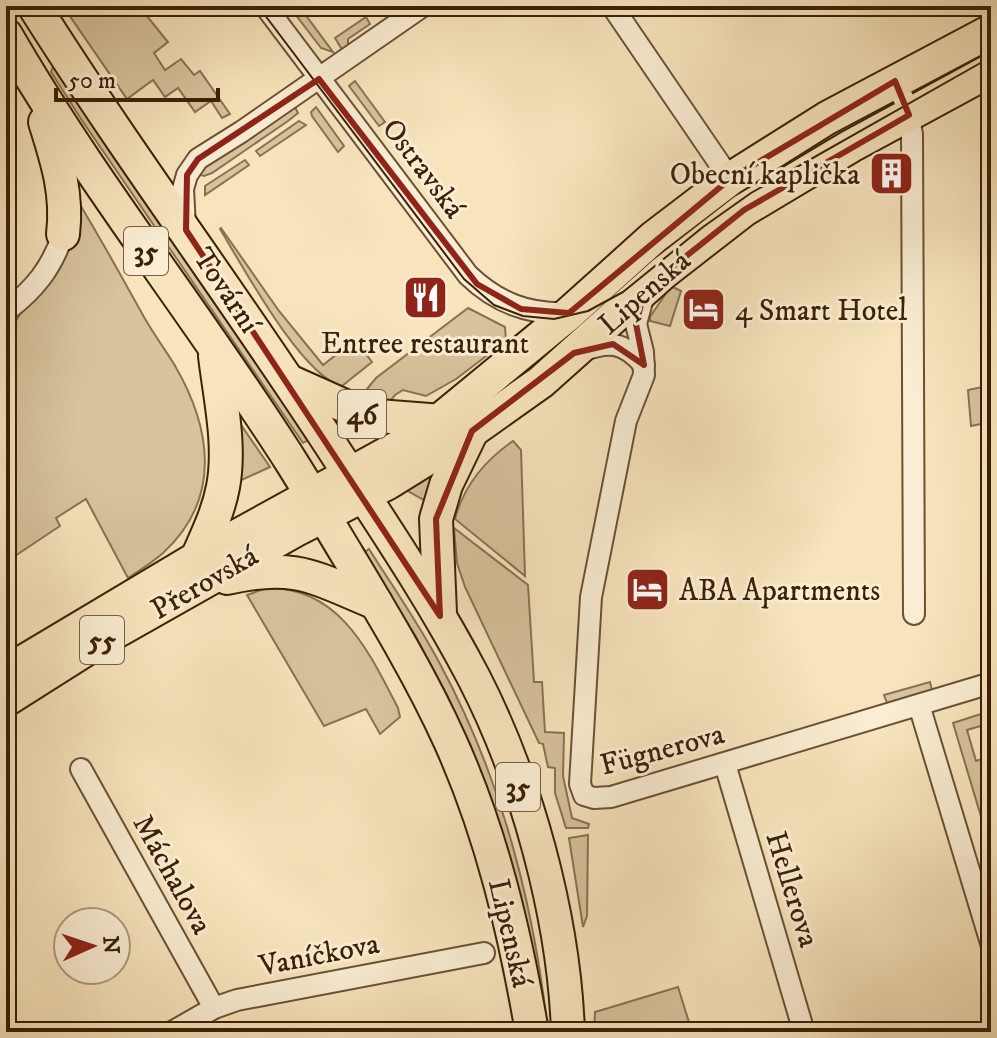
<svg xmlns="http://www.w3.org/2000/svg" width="997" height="1038" viewBox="0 0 997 1038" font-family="'IM FELL DW Pica',serif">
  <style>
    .green { fill: #d7c39d; stroke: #897252; stroke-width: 2 }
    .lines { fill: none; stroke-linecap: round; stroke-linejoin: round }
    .street-casing { stroke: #6a5134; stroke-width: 24 }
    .primary-casing { stroke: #3b2007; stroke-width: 36 }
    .street { stroke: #faedd3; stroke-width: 20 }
    .primary { stroke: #f7e4bc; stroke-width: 32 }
    .tram { stroke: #3b2007; stroke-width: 2 }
    .marked { fill: none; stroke: #8f2418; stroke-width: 6; stroke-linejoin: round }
    .labels { text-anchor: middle; stroke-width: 6; stroke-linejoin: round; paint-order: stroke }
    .shield { fill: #faedd3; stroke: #745e44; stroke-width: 2 }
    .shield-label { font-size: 28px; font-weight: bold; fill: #3b2007 }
    .street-label { font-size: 30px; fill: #3b2007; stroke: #faedd3 }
    .poi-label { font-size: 30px; fill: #3b2007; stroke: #faedd3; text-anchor: start }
  </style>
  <rect width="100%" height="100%" fill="#f7e4bc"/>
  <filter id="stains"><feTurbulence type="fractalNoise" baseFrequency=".0025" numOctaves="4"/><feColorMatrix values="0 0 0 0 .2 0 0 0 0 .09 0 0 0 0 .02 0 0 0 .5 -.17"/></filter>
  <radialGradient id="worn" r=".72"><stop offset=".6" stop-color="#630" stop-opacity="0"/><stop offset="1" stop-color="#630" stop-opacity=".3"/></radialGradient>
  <!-- green -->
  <g class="green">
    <polygon points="76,6 146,6 142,10 168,42 154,53 165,70 181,59 194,75 200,71 230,114 222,118 211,101 195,112 178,88 165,97 153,80 127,99 67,12"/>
    <polygon points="289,6 299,6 333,52 321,48"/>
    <polygon points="366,17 370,24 348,39 348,47 343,51 335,38"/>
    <polygon points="53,67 56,67 310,439 303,443 81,119 51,72"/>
    <polygon points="355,81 385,122 379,126 349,86"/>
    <polygon points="294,105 298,113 288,121 212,173 204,176 198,174 203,167"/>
    <polygon points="316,107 344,146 338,152 312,116 311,112"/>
    <polygon points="299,121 306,125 260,156 256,151"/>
    <polygon points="245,160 249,165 205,195 205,186"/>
    <path d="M74,195c25,40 47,81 70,122 9,16 20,31 30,47 37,63 49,134 -11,189 -10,9 -23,17 -35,25l-42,-79 -30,19 4,8 -54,36v-223c5,-9 10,-19 16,-28 27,-38 65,-62 52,-116z"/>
    <path d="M221,228l58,83 44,54 32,-25 17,22 -30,24c-40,-9 -100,-121 -122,-157z"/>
    <polygon points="671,286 681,291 670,326 650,321 650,317"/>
    <polygon points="468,308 505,327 506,341 456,379 426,396 403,390 395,395 386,406 363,404 367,389 376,378"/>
    <polygon points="982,387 986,392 991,393 991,422 971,426 968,390"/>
    <polygon points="228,406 270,467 235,483"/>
    <path d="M513,441l8,9 4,126 -70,-57c9,-34 29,-58 58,-78z"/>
    <polygon points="440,468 429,503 406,490"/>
    <polygon points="454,528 528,585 534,682 542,682 545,732 564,733 563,776 572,818 589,824 588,828 566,828 555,793 555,768 548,767 543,744 539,743 465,587 457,563"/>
    <path d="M369,549c24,38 50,75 71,115 61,113 94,241 108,368h-5l-56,-240 -19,-50 -21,-47 -32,-60 -53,-81z"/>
    <path d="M267,588c73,-1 102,64 131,120l2,9 -20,17 -14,-25 -42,17 -77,-131z"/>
    <polygon points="930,682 932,690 887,703 884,695"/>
    <polygon points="990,711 991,723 967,730 976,761 985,758 987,764 991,763 991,850 953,723"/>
    <polygon points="588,835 587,916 583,927 569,838"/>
    <polygon points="678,987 692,1032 594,1032 595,1012"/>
  </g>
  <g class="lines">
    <defs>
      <g id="street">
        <path d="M265,6l203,269c29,28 61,40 101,38"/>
        <polyline points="612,6 730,179"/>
        <polyline points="895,81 906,104 912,134 914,614"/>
        <polyline points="185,227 183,189 187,175 198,159 241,132 423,6"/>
        <polyline points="644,294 636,324 643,352 644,375 626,421 591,597 580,784 584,795 594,798 611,797 991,683"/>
        <path d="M6,311c28,-21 46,-43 57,-77"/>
        <path d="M581,351c28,-10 42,-10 63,14"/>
        <polyline points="919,705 991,943"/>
        <polyline points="725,764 804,1032"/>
        <polyline points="81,769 214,1008"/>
        <polyline points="172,1032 214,1008 237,1000 484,953"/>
      </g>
      <g id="primary">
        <path d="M34,6c99,157 211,305 311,461 45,69 91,138 129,211 53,103 90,239 94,354"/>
        <path d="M6,35c86,149 194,283 286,428 19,30 37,62 56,93 36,60 73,121 102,185 42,93 65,192 82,291"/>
        <path d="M45,122c12,38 23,72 18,112"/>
        <polyline points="289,381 365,415 442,421"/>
        <path d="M197,558c10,-23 21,-45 26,-71 8,-42 -3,-89 -8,-131"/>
        <path d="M227,578c69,-16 88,0 149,25"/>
        <polyline points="440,613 436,519 446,485 472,431"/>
        <polyline points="6,672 197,558 424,433 565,317 654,237 730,179 827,118 991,31"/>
        <polyline points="6,700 96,643 294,531 388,483 472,431 541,382 663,273 744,210 851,146 991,70"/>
      </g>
    </defs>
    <!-- street casing -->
    <use href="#street" class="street-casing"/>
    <!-- primary casing -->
    <use href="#primary" class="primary-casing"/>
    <!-- street -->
    <use href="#street" class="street"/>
    <!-- primary -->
    <use href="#primary" class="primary"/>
    <!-- tram -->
    <polyline class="tram" points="258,6 464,279 494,305 523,316 554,319 588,311 623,292 703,227 751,193 991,57"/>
  </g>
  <!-- marked area -->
  <path class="marked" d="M319,79l158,205 44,25 48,4 161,-134 165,-98 14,34 -165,95 -99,79 -9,35 8,41 -31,-21 -39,9 -102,78 -36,88 4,97 -254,-386 1,-55 11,-16z"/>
  <!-- icons -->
  <defs>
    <symbol id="building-square" viewBox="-11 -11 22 22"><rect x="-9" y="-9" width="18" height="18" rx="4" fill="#8f2418" stroke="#faedd3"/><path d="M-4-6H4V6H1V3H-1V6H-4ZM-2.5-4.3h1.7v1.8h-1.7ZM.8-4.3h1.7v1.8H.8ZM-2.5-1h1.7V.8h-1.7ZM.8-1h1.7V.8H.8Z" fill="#fff"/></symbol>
    <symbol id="restaurant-square" viewBox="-11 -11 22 22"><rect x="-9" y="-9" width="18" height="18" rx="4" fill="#8f2418" stroke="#faedd3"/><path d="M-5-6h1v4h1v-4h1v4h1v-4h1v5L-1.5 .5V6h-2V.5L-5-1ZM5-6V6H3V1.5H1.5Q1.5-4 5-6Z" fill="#fff"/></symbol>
    <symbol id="hotel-square" viewBox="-11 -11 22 22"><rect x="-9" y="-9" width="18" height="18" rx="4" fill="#8f2418" stroke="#faedd3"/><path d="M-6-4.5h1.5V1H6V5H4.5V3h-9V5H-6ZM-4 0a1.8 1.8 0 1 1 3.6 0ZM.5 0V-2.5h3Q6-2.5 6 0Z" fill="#fff"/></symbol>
  </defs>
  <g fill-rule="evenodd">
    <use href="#building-square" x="866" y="148" width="51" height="51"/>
    <use href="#restaurant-square" x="400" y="272" width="51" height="51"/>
    <use href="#hotel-square" x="678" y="284" width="51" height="51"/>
    <use href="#hotel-square" x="622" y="564" width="51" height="51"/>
  </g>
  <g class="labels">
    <!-- shield labels -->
    <g class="shield">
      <rect x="124" y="227" width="44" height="48" rx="6"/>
      <rect x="338" y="390" width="48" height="48" rx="6"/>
      <rect x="80" y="616" width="44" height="48" rx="6"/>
      <rect x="496" y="763" width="44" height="48" rx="6"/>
    </g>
    <g class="shield-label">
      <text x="146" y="261">35</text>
      <text x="362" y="424">46</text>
      <text x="102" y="650">55</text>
      <text x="518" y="797">35</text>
    </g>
    <!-- street labels -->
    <g class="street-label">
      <text transform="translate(424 168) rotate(53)" y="10">Ostravská</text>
      <text transform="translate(227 290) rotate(56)" y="10">Tovární</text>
      <text transform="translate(644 292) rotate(-41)" y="10">Lipenská</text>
      <text transform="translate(204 582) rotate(-30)" y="10">Přerovská</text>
      <text transform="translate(662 749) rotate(-15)" y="10">Fügnerova</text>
      <text transform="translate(173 874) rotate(61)" y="10">Máchalova</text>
      <text transform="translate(793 889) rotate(73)" y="10">Hellerova</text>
      <text transform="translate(511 933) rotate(77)" y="10">Lipenská</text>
      <text transform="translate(319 954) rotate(-11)" y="10">Vaníčkova</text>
    </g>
    <!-- poi labels -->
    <g class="poi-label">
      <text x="860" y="184" text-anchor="end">Obecní kaplička</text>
      <text x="735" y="320">4 Smart Hotel</text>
      <text x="425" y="353" text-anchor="middle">Entree restaurant</text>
      <text x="679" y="600">ABA Apartments</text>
    </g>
  </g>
  <!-- margin -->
  <rect width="997" height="1038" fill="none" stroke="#f7e4bc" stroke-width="32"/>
  <rect x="8" y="8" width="981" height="1022" fill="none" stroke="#3b2007" stroke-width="4"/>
  <rect x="16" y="16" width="965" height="1006" fill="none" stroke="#3b2007" stroke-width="2"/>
  <!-- north arrow -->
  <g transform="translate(92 946) rotate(87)"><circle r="38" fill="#faedd3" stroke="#ae9b81" stroke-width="2"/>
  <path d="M0-6L14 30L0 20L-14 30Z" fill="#8f2418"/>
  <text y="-12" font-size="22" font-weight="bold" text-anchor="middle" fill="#3b2007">N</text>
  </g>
  <!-- scale -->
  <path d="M56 88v12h162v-12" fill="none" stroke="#3b2007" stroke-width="4"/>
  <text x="68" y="88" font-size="24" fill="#3b2007" stroke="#faedd3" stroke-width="6" paint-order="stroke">50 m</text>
  <rect width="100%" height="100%" filter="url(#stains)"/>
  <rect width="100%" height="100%" fill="url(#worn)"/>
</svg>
